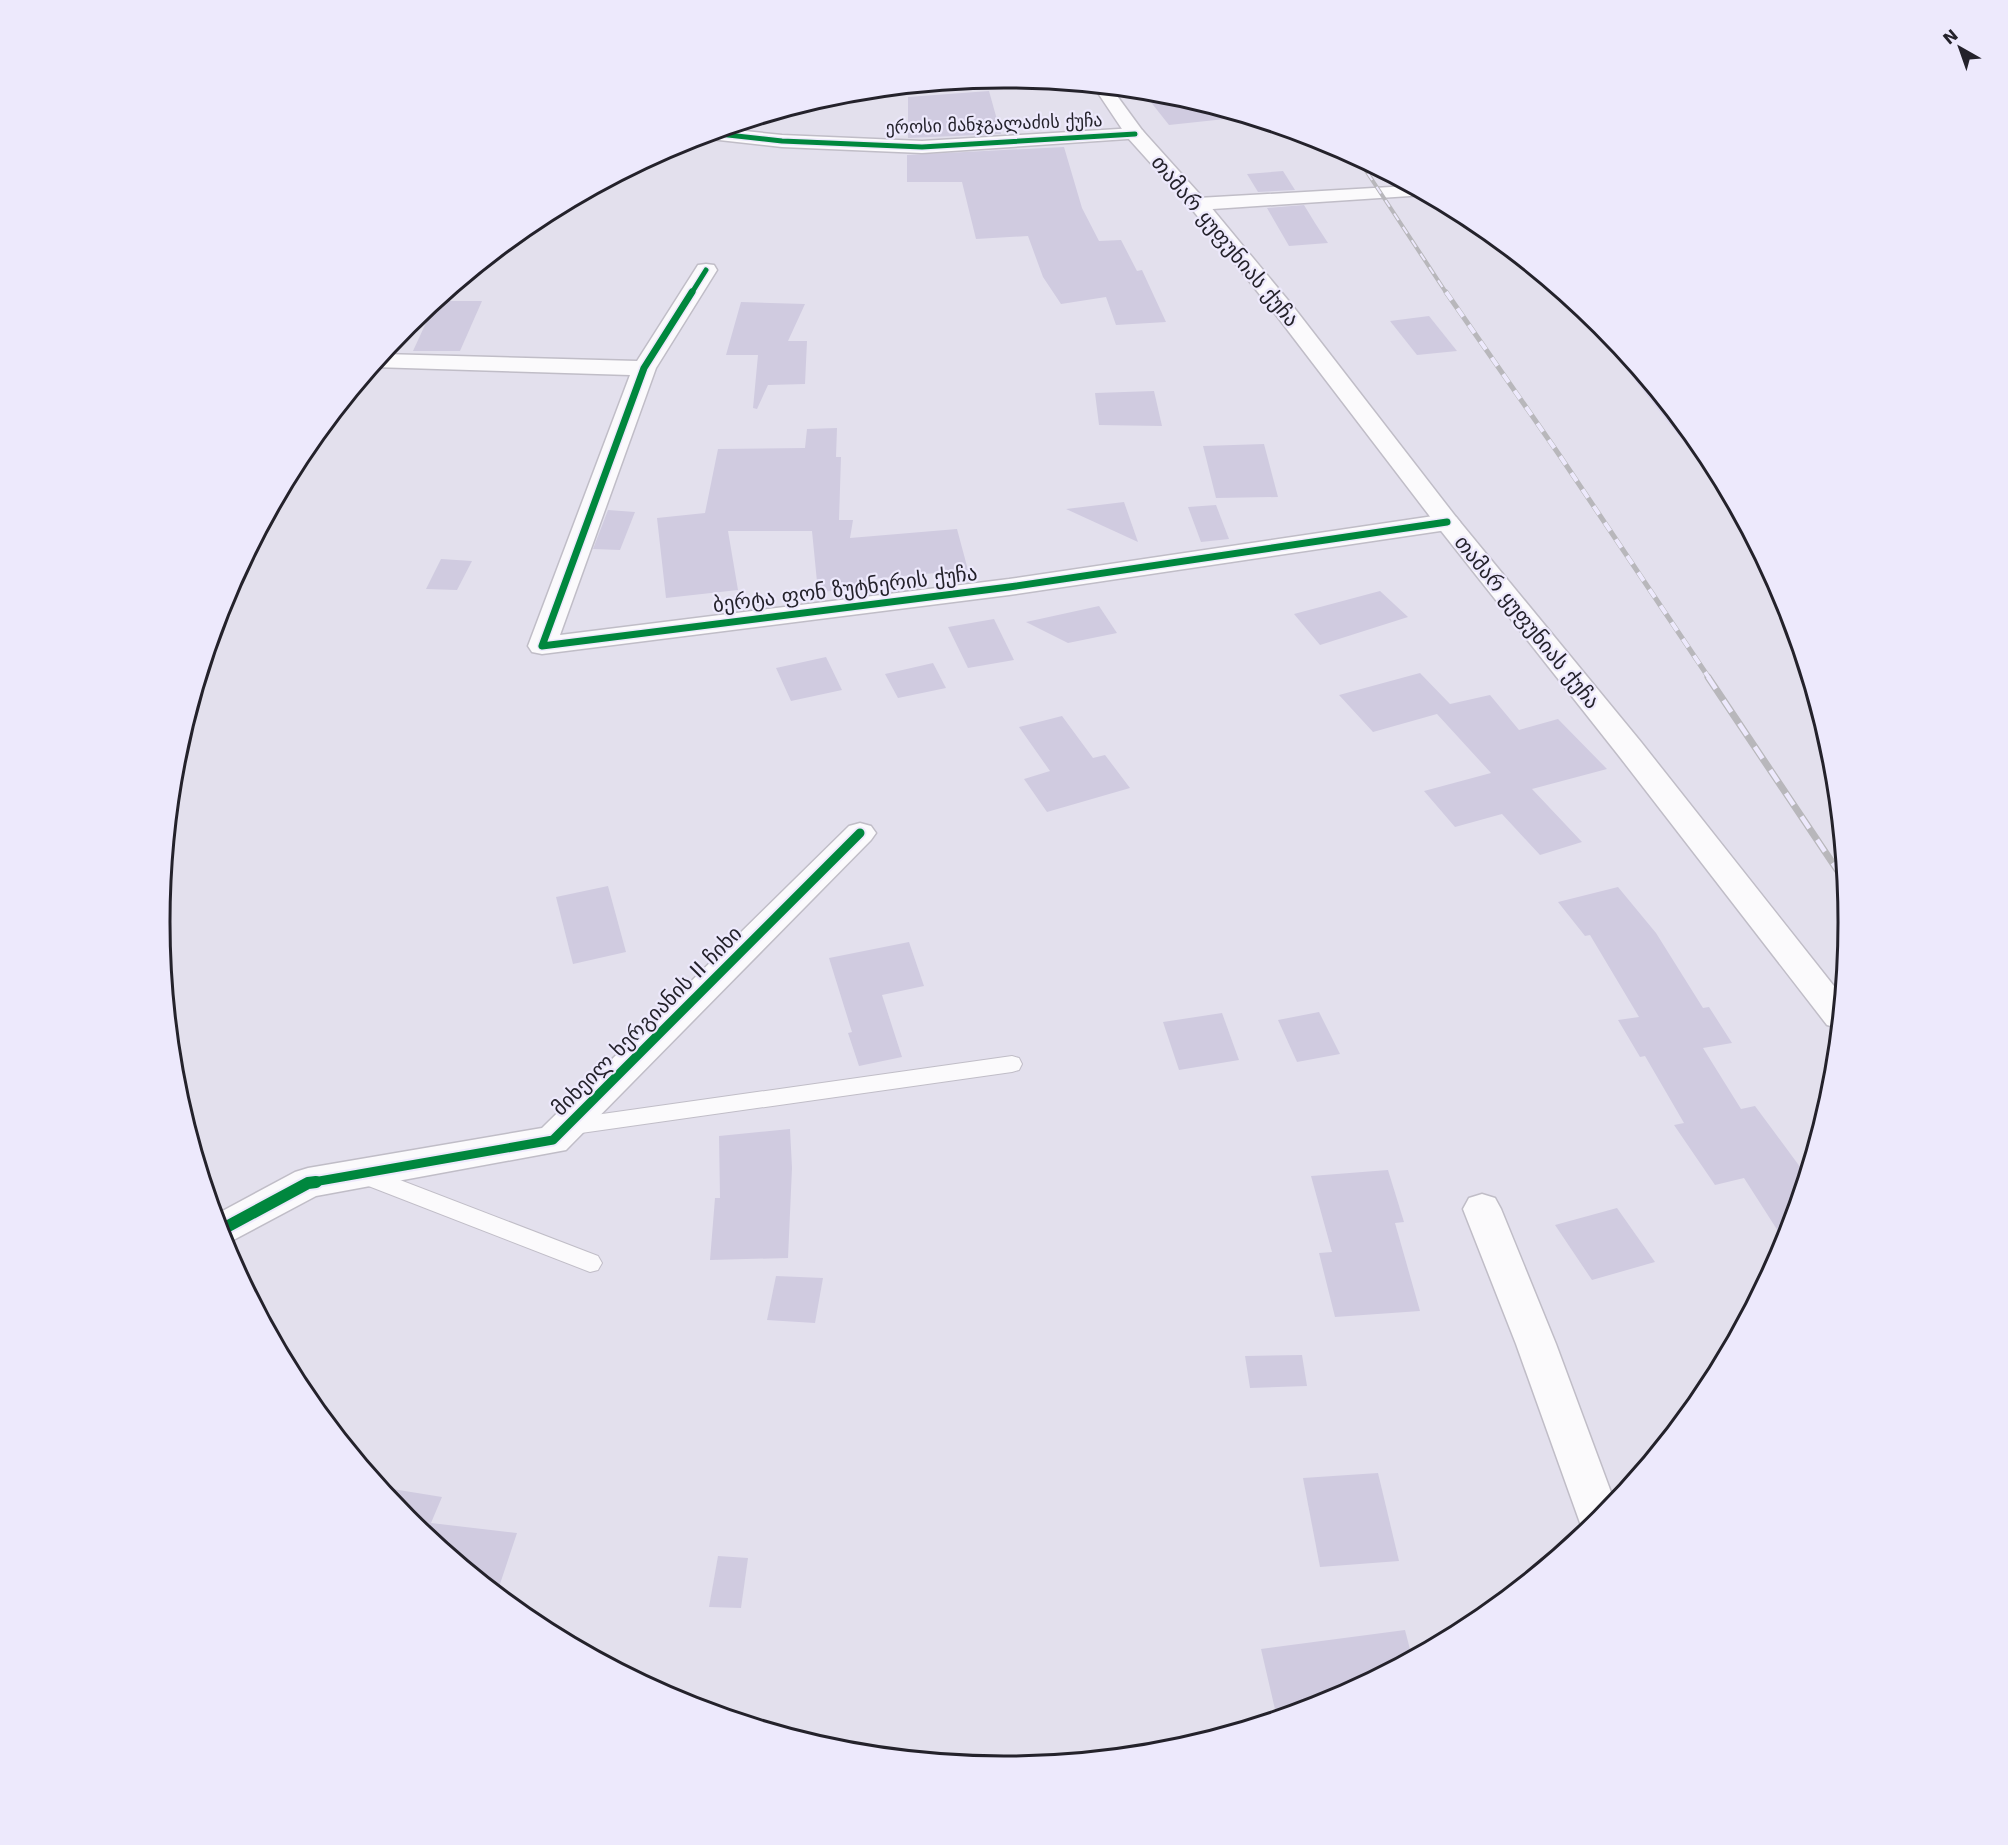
<svg xmlns="http://www.w3.org/2000/svg" width="2008" height="1845" viewBox="0 0 2008 1845" font-family="'DejaVu Sans','Noto Sans Georgian',sans-serif">
  <style>
    .built { fill: #dbd6ed }
    .building { fill: #d0cbe0 }
    .lines { fill: none; stroke-linecap: round; stroke-linejoin: round }
    .service-casing { stroke: #c0bdc7; stroke-width: 2 }
    .minor-casing { stroke: #c0bdc7; stroke-width: 3 }
    .primary-casing { stroke: #c0bdc7; stroke-width: 3 }
    .service { fill: #fbfafc; fill-rule: evenodd }
    .minor { fill: #fbfafc; fill-rule: evenodd }
    .primary { fill: #fbfafc; fill-rule: evenodd }
    .rail-far2-casing { stroke: #b8b7bb; stroke-width: 4 }
    .rail-far1-casing { stroke: #b8b7bb; stroke-width: 5 }
    .rail-casing { stroke: #b8b7bb; stroke-width: 7 }
    .rail-far2 { stroke: #ede9fc; stroke-width: 2; stroke-dasharray: 8; stroke-linecap: butt }
    .rail-far1 { stroke: #ede9fc; stroke-width: 4; stroke-dasharray: 10; stroke-linecap: butt }
    .rail { stroke: #ede9fc; stroke-width: 4.5; stroke-dasharray: 14; stroke-linecap: butt }
    .cycleway-far3-casing { stroke: #ede9fc; stroke-width: 8 }
    .cycleway-far2-casing { stroke: #ede9fc; stroke-width: 10 }
    .cycleway-far1-casing { stroke: #ede9fc; stroke-width: 13 }
    .cycleway-casing { stroke: #ede9fc; stroke-width: 16 }
    .cycleway-far3 { stroke: #00873e; stroke-width: 5 }
    .cycleway-far2 { stroke: #00873e; stroke-width: 7 }
    .cycleway-far1 { stroke: #00873e; stroke-width: 9 }
    .cycleway { stroke: #00873e; stroke-width: 12 }
    .labels { text-anchor: middle; stroke-width: 4.5; stroke-linejoin: round; paint-order: stroke }
    .far-street-label { font-size: 18px; fill: #24222b; stroke: #ede9fc }
    .street-label { font-size: 21px; fill: #24222b; stroke: #ede9fc }
    .rim { fill: none; stroke: #24222b; stroke-width: 3 }
  </style>
  <rect width="100%" height="100%" fill="#e3e0ed"/>
  <!-- built -->
  <polygon class="built" points="1573,302 1601,326 1706,454 1733,504"/>
  <!-- building -->
  <g class="building">
    <polygon points="989,91 1001,134 908,138 908,97"/>
    <polygon points="1180,98 1244,117 1169,125 1150,101"/>
    <polygon points="1064,147 1082,208 1099,241 1121,240 1137,271 1142,270 1166,322 1116,325 1106,297 1061,304 1043,277 1028,236 976,239 962,182 907,182 907,155"/>
    <polygon points="1283,171 1295,190 1258,192 1247,174"/>
    <polygon points="1304,205 1315,223 1328,243 1289,246 1267,208"/>
    <polygon points="436,301 482,301 460,351 413,351"/>
    <polygon points="741,302 805,304 788,341 807,341 805,384 768,385 757,409 753,408 758,355 726,355"/>
    <polygon points="1429,316 1457,351 1417,355 1390,321"/>
    <polygon points="1154,391 1162,426 1099,425 1095,393"/>
    <polygon points="837,428 836,457 841,457 839,520 853,520 850,538 957,529 968,570 871,579 872,588 818,592 812,531 728,531 738,590 666,598 657,518 705,513 718,449 805,448 807,429"/>
    <polygon points="1264,444 1278,497 1216,498 1203,446"/>
    <polygon points="1124,502 1138,542 1066,509"/>
    <polygon points="1216,505 1229,539 1201,542 1188,507"/>
    <polygon points="608,510 635,512 620,550 593,549"/>
    <polygon points="441,559 472,561 457,590 426,589"/>
    <polygon points="1380,591 1408,617 1320,645 1294,614"/>
    <polygon points="1099,606 1117,633 1068,643 1026,622"/>
    <polygon points="994,619 1014,660 968,668 948,627"/>
    <polygon points="826,657 842,690 791,701 776,668"/>
    <polygon points="933,663 946,688 898,698 885,674"/>
    <polygon points="1420,673 1450,704 1490,695 1519,730 1558,719 1607,769 1532,789 1582,842 1540,855 1502,814 1455,827 1424,791 1491,773 1437,714 1373,732 1339,695"/>
    <polygon points="1062,716 1093,758 1105,755 1130,788 1047,812 1024,779 1050,771 1019,727"/>
    <polygon points="608,886 626,952 573,964 556,897"/>
    <polygon points="1618,887 1656,933 1703,1008 1709,1007 1732,1043 1703,1048 1741,1109 1755,1106 1806,1175 1785,1242 1744,1178 1715,1185 1674,1125 1684,1123 1645,1056 1640,1057 1618,1020 1639,1017 1590,935 1585,936 1558,902"/>
    <polygon points="909,942 924,986 882,995 902,1057 859,1066 848,1033 852,1032 829,958"/>
    <polygon points="1319,1012 1340,1054 1297,1062 1278,1020"/>
    <polygon points="1222,1013 1239,1060 1179,1070 1163,1022"/>
    <polygon points="790,1129 792,1168 788,1258 710,1260 715,1198 720,1198 719,1136"/>
    <polygon points="1388,1170 1404,1222 1395,1223 1420,1311 1335,1317 1319,1253 1332,1252 1311,1176"/>
    <polygon points="1617,1208 1655,1262 1592,1280 1555,1225"/>
    <polygon points="776,1276 823,1278 815,1323 767,1320"/>
    <polygon points="1302,1355 1307,1386 1250,1388 1245,1356"/>
    <polygon points="1378,1473 1399,1561 1320,1567 1303,1478"/>
    <polygon points="380,1487 442,1497 431,1523 517,1533 497,1593 407,1519"/>
    <polygon points="718,1556 748,1558 741,1608 709,1607"/>
    <polygon points="1405,1630 1412,1657 1327,1703 1277,1718 1261,1649"/>
  </g>
  <g class="lines">
    <defs>
      <g id="service">
        <polygon points="1012,1056 1019,1058 1022,1064 1019,1070 1012,1072 567,1135 559,1133 556,1127 559,1121 567,1119"/>
        <polygon points="361,1165 598,1256 602,1263 598,1270 590,1272 353,1180 350,1174 353,1168"/>
      </g>
      <g id="minor">
        <polygon points="1135,128 1142,130 1145,134 1142,138 922,153 782,147 710,139 702,136 725,129 782,135 922,141"/>
        <polygon points="1408,186 1425,195 1198,210 1191,208 1188,204 1191,200 1198,198"/>
        <polygon points="706,264 714,265 717,270 656,368 560,635 1009,579 1447,514 1456,517 1460,522 1456,527 1447,530 1009,595 542,654 532,652 528,646 630,375 373,367 383,354 637,361 698,265"/>
        <polygon points="860,823 871,826 876,833 871,840 566,1150 316,1196 224,1245 215,1215 295,1172 308,1168 542,1128 849,826"/>
        <polygon points="1482,1194 1495,1198 1501,1209 1556,1344 1615,1503 1601,1520 1584,1534 1516,1344 1463,1209 1469,1198"/>
      </g>
      <polygon id="primary" points="1094,87 1112,89 1142,130 1205,200 1292,305 1456,517 1641,742 1841,995 1838,1028 1827,1025 1619,756 1438,527 1276,315 1191,208 1128,138"/>
    </defs>
    <!-- service casing -->
    <use href="#service" class="service-casing"/>
    <!-- minor casing -->
    <use href="#minor" class="minor-casing"/>
    <!-- primary casing -->
    <use href="#primary" class="primary-casing"/>
    <!-- service -->
    <use href="#service" class="service"/>
    <!-- minor -->
    <use href="#minor" class="minor"/>
    <!-- primary -->
    <use href="#primary" class="primary"/>
    <defs>
      <polyline id="rail-far2" points="1359,160 1447,294"/>
      <polyline id="rail-far1" points="1446,292 1560,456 1709,678"/>
      <polyline id="rail" points="1708,677 1844,880"/>
    </defs>
    <!-- rail-far2 casing -->
    <use href="#rail-far2" class="rail-far2-casing"/>
    <!-- rail-far1 casing -->
    <use href="#rail-far1" class="rail-far1-casing"/>
    <!-- rail casing -->
    <use href="#rail" class="rail-casing"/>
    <!-- rail-far2 -->
    <use href="#rail-far2" class="rail-far2"/>
    <!-- rail-far1 -->
    <use href="#rail-far1" class="rail-far1"/>
    <!-- rail -->
    <use href="#rail" class="rail"/>
    <defs>
      <g id="cycleway-far3">
        <polyline points="710,133 782,141 922,147 1135,134"/>
        <polyline points="691,294 706,270"/>
      </g>
      <polyline id="cycleway-far2" points="692,292 644,368 542,646 1009,587 1447,522"/>
      <polyline id="cycleway-far1" points="308,1183 553,1140 860,833"/>
      <polyline id="cycleway" points="219,1231 308,1183 316,1182"/>
    </defs>
    <!-- cycleway-far3 casing -->
    <use href="#cycleway-far3" class="cycleway-far3-casing"/>
    <!-- cycleway-far2 casing -->
    <use href="#cycleway-far2" class="cycleway-far2-casing"/>
    <!-- cycleway-far1 casing -->
    <use href="#cycleway-far1" class="cycleway-far1-casing"/>
    <!-- cycleway casing -->
    <use href="#cycleway" class="cycleway-casing"/>
    <!-- cycleway-far3 -->
    <use href="#cycleway-far3" class="cycleway-far3"/>
    <!-- cycleway-far2 -->
    <use href="#cycleway-far2" class="cycleway-far2"/>
    <!-- cycleway-far1 -->
    <use href="#cycleway-far1" class="cycleway-far1"/>
    <!-- cycleway -->
    <use href="#cycleway" class="cycleway"/>
  </g>
  <g class="labels">
    <!-- far-street labels -->
    <g class="far-street-label">
      <text transform="translate(994 124) rotate(-2)" y="6">ეროსი მანჯგალაძის ქუჩა</text>
    </g>
    <!-- street labels -->
    <g class="street-label">
      <text transform="translate(1225 241) rotate(50)" y="7">თამარ ყუფუნიას ქუჩა</text>
      <text transform="translate(845 589) rotate(-7)" y="7">ბერტა ფონ ზუტნერის ქუჩა</text>
      <text transform="translate(1527 622) rotate(51)" y="7">თამარ ყუფუნიას ქუჩა</text>
      <text transform="translate(647 1021) rotate(-45)" y="7">მიხეილ ხერგიანის II ჩიხი</text>
    </g>
  </g>
  <!-- crop -->
  <path d="M0 0H2008V1845H0ZM170 922a834 834 0 1 1 1668 0a834 834 0 1 1-1668 0Z" fill="#ede9fc" fill-rule="evenodd"/>
  <path class="rim" d="M170 922a834 834 0 1 1 1668 0a834 834 0 1 1-1668 0Z"/>
  <!-- north arrow -->
  <g transform="translate(1960 48) rotate(320)" stroke="#ede9fc" stroke-width="4.5" paint-order="stroke">
  <path d="M0-4.5L10 22L0 15L-10 22Z" fill="#24222b"/>
  <text y="-9" font-size="16" font-weight="bold" text-anchor="middle" fill="#24222b">N</text>
  </g>
</svg>
